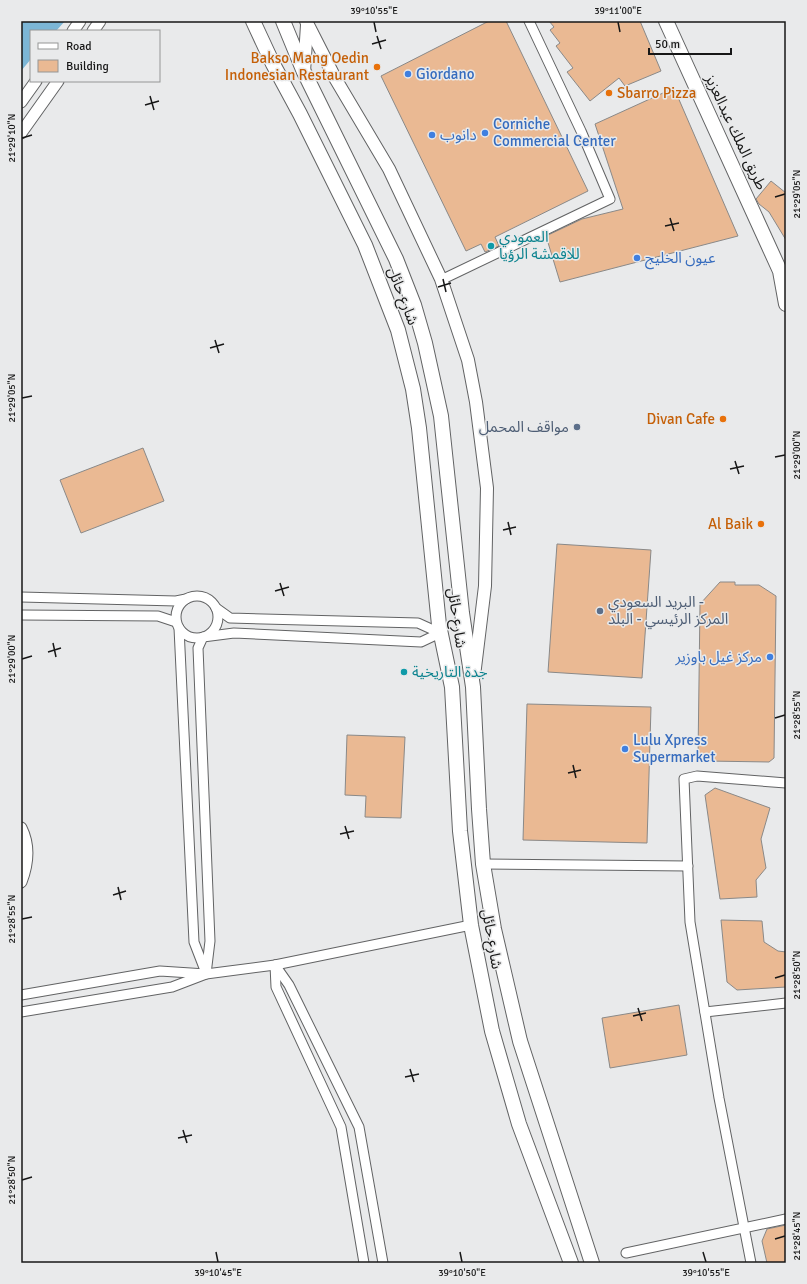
<svg xmlns="http://www.w3.org/2000/svg" width="807" height="1284" viewBox="0 0 807 1284" font-family="Signika,'Noto Sans Arabic',sans-serif">
  <style>
    .water { fill: #7cb6d6 }
    .building { fill: #eab993; stroke: #8a8988 }
    .lines { fill: none; stroke-linecap: round; stroke-linejoin: round }
    .minor-casing { stroke: #626364; stroke-width: 11 }
    .tertiary-casing { stroke: #626364; stroke-width: 13 }
    .secondary-casing { stroke: #626364; stroke-width: 14 }
    .primary-casing { stroke: #626364; stroke-width: 16 }
    .minor { stroke: #fff; stroke-width: 9 }
    .tertiary { stroke: #fff; stroke-width: 11 }
    .secondary { stroke: #fff; stroke-width: 12 }
    .primary { stroke: #fff; stroke-width: 14 }
    .ticks { fill: none; stroke: #171717; stroke-width: 1.5 }
    .food-dot { fill: #e8710a; stroke: #e9eaeb; stroke-width: 1.5 }
    .shop-dot { fill: #3f7fe0; stroke: #e9eaeb; stroke-width: 1.5 }
    .culture-dot { fill: #0f9aa8; stroke: #e9eaeb; stroke-width: 1.5 }
    .service-dot { fill: #5c6f8a; stroke: #e9eaeb; stroke-width: 1.5 }
    .labels { text-anchor: middle; stroke-width: 3; stroke-linejoin: round; paint-order: stroke }
    .food-label { font-size: 15px; fill: #c56008; stroke: #e9eaeb; text-anchor: end }
    .shop-label { font-size: 15px; fill: #366cbe; stroke: #e9eaeb; text-anchor: start }
    .street-label { font-size: 15px; fill: #171717; stroke: #e9eaeb }
    .culture-label { font-size: 15px; fill: #0d838f; stroke: #e9eaeb; text-anchor: start }
    .service-label { font-size: 15px; fill: #4e5e75; stroke: #e9eaeb; text-anchor: end }
    .neatline { fill: none; stroke: #171717; stroke-width: 1.5 }
    .ticks-label { font-size: 10px; text-anchor: middle; fill: #171717 }
  </style>
  <rect width="100%" height="100%" fill="#e9eaeb"/>
  <!-- water -->
  <polygon class="water" points="21,21 65,21 56,31 31,31 31,59 21,71"/>
  <!-- building -->
  <g class="building">
    <polygon points="489,21 506,21 588,191 495,237 499,246 485,252 481,244 466,251 381,76"/>
    <polygon points="549,21 640,21 661,71 625,86 619,78 590,101 567,72 573,68 556,46 560,43 550,30 554,27"/>
    <polygon points="674,88 738,236 560,282 546,236 582,219 623,209 595,124"/>
    <polygon points="771,181 786,193 786,240 769,212 759,204 756,199"/>
    <polygon points="143,448 164,501 81,533 60,480"/>
    <polygon points="557,544 651,550 642,678 548,672"/>
    <polygon points="720,582 735,582 735,585 759,585 776,596 774,758 769,762 706,761 698,757 700,604"/>
    <polygon points="527,704 651,707 647,843 523,840"/>
    <polygon points="347,735 405,737 401,818 365,817 366,796 345,795"/>
    <polygon points="715,788 770,808 761,839 766,868 756,880 757,897 720,899 705,795"/>
    <polygon points="721,920 762,921 764,942 778,951 786,952 786,987 737,990 727,982"/>
    <polygon points="679,1005 687,1055 610,1068 602,1018"/>
    <polygon points="786,1225 786,1263 767,1263 762,1241 767,1229"/>
  </g>
  <g class="lines">
    <defs>
      <g id="minor">
        <polyline points="441,280 610,199 581,131 529,21"/>
        <circle cx="197" cy="617" r="21"/>
        <polyline points="21,597 176,601 186,599"/>
        <polyline points="216,608 230,618 418,623 440,633"/>
        <polyline points="21,615 158,616 176,622"/>
        <polyline points="179,628 194,942 206,973"/>
        <polyline points="483,864 688,866"/>
        <polyline points="275,965 289,985 359,1127 383,1263"/>
        <polyline points="275,965 276,987 341,1127 364,1263"/>
        <polyline points="21,995 160,971 206,974 275,965 471,925"/>
        <polyline points="21,1012 172,987 206,974 210,941 198,648 203,637 234,633 421,642 440,633"/>
        <polyline points="705,1012 786,1003"/>
        <polyline points="626,1253 786,1219"/>
        <polyline points="751,1263 719,1098 690,922 684,779 697,776 786,783"/>
      </g>
      <g id="tertiary">
        <polyline points="73,31 80,21"/>
        <polyline points="93,31 100,21"/>
        <polyline points="21,102 36,81"/>
        <polyline points="21,133 58,81"/>
        <path d="M21,828c9,18 7,36 0,54"/>
      </g>
      <g id="secondary">
        <polyline points="306,21 335,78 389,169 441,279 468,360 476,402 487,488 485,586 474,676"/>
        <polyline points="304,72 307,25"/>
      </g>
      <g id="primary">
        <polyline points="253,21 273,64 300,114 365,245 398,330 413,389 419,428 439,625 452,687 460,831 471,925 492,1031 519,1124 571,1263"/>
        <polyline points="283,21 304,72 396,259 414,305 425,343 441,416 462,613 473,687 479,809 483,864 494,929 520,1041 592,1263"/>
        <polyline points="666,21 780,271 786,304"/>
      </g>
    </defs>
    <!-- minor casing -->
    <use href="#minor" class="minor-casing"/>
    <!-- tertiary casing -->
    <use href="#tertiary" class="tertiary-casing"/>
    <!-- secondary casing -->
    <use href="#secondary" class="secondary-casing"/>
    <!-- primary casing -->
    <use href="#primary" class="primary-casing"/>
    <!-- minor -->
    <use href="#minor" class="minor"/>
    <!-- tertiary -->
    <use href="#tertiary" class="tertiary"/>
    <!-- secondary -->
    <use href="#secondary" class="secondary"/>
    <!-- primary -->
    <use href="#primary" class="primary"/>
  </g>
  <!-- ticks -->
  <path class="ticks" d="M374,22l2,10M618,22l2,10M377,36l4,13M372,44l14,-4M150,96l4,14M145,105l14,-4M22,138l10,-3M775,197l10,-3M670,218l4,13M665,226l14,-3M443,279l3,13M438,287l13,-4M215,340l4,13M210,348l14,-4M22,398l10,-2M775,457l10,-2M735,461l4,13M730,469l14,-3M508,522l3,13M503,530l13,-3M280,583l4,13M275,591l14,-4M53,643l3,14M48,652l13,-4M22,659l10,-3M775,718l10,-3M573,765l3,13M568,773l13,-3M345,826l4,13M340,834l14,-3M118,887l3,13M113,895l13,-4M22,919l10,-2M775,978l10,-3M638,1008l4,13M633,1016l13,-3M410,1069l4,13M405,1077l14,-3M183,1130l4,13M178,1138l14,-3M22,1180l10,-3M775,1239l10,-3M216,1252l2,10M460,1252l2,10M703,1252l3,10"/>
  <!-- markers -->
  <g class="food-dot">
    <circle cx="377" cy="67" r="4"/>
    <circle cx="609" cy="93" r="4"/>
    <circle cx="723" cy="419" r="4"/>
    <circle cx="761" cy="524" r="4"/>
  </g>
  <g class="shop-dot">
    <circle cx="408" cy="74" r="4"/>
    <circle cx="485" cy="133" r="4"/>
    <circle cx="432" cy="135" r="4"/>
    <circle cx="637" cy="258" r="4"/>
    <circle cx="770" cy="657" r="4"/>
    <circle cx="625" cy="749" r="4"/>
  </g>
  <g class="culture-dot">
    <circle cx="491" cy="246" r="4"/>
    <circle cx="404" cy="672" r="4"/>
  </g>
  <g class="service-dot">
    <circle cx="577" cy="427" r="4"/>
    <circle cx="600" cy="611" r="4"/>
  </g>
  <g class="labels">
    <!-- food labels -->
    <g class="food-label">
      <text x="369" y="63">Bakso Mang Oedin<tspan x="369" dy="17">Indonesian Restaurant</tspan></text>
      <text x="617" y="98" text-anchor="start">Sbarro Pizza</text>
      <text x="715" y="424">Divan Cafe</text>
      <text x="753" y="529">Al Baik</text>
    </g>
    <!-- shop labels -->
    <g class="shop-label">
      <text x="416" y="79">Giordano</text>
      <text x="493" y="129">Corniche<tspan x="493" dy="17">Commercial Center</tspan></text>
      <text x="440" y="140">دانوب</text>
      <text x="645" y="263">عيون الخليج</text>
      <text x="762" y="662" text-anchor="end">مركز غيل باوزير</text>
      <text x="633" y="745">Lulu Xpress<tspan x="633" dy="17">Supermarket</tspan></text>
    </g>
    <!-- street labels -->
    <g class="street-label">
      <text transform="translate(736 132) rotate(65)" y="5">طريق الملك عبدالعزيز</text>
      <text transform="translate(403 296) rotate(69)" y="5">شارع حائل</text>
      <text transform="translate(457 618) rotate(82)" y="5">شارع حائل</text>
      <text transform="translate(492 939) rotate(80)" y="5">شارع حائل</text>
    </g>
    <!-- culture labels -->
    <g class="culture-label">
      <text x="499" y="242">العمودي<tspan x="499" dy="17">للاقمشة الرؤيا</tspan></text>
      <text x="412" y="677">جدة التاريخية</text>
    </g>
    <!-- service labels -->
    <g class="service-label">
      <text x="569" y="432">مواقف المحمل</text>
      <text x="608" y="607" text-anchor="start">البريد السعودي -<tspan x="608" dy="17">المركز الرئيسي - البلد</tspan></text>
    </g>
  </g>
  <!-- border -->
  <rect width="807" height="1284" fill="none" stroke="#e9eaeb" stroke-width="44"/>
  <!-- legend -->
  <rect x="30" y="30" width="130" height="52" fill="#e9eaeb" stroke="#959696"/>
  <rect x="38" y="43" width="20" height="6" fill="#ffffff" stroke="#959696"/>
  <text x="66" y="50" font-size="12" fill="#171717">Road</text>
  <rect x="38" y="60" width="20" height="12" fill="#eab993" stroke="#959696"/>
  <text x="66" y="70" font-size="12" fill="#171717">Building</text>
  <!-- scale -->
  <path d="M649 48v6h82v-6" fill="none" stroke="#171717" stroke-width="2"/>
  <text x="655" y="48" font-size="12" fill="#171717" stroke="#e9eaeb" stroke-width="3" paint-order="stroke">50 m</text>
  <rect x="22" y="22" width="763" height="1240" class="neatline"/>
  <g class="ticks-label">
    <text x="374" y="14">39°10'55"E</text>
    <text x="618" y="14">39°11'00"E</text>
    <text transform="translate(11 138) rotate(-90)" y="4">21°29'10"N</text>
    <text transform="translate(796 194) rotate(-90)" y="4">21°29'05"N</text>
    <text transform="translate(11 398) rotate(-90)" y="4">21°29'05"N</text>
    <text transform="translate(796 455) rotate(-90)" y="4">21°29'00"N</text>
    <text transform="translate(11 659) rotate(-90)" y="4">21°29'00"N</text>
    <text transform="translate(796 715) rotate(-90)" y="4">21°28'55"N</text>
    <text transform="translate(11 919) rotate(-90)" y="4">21°28'55"N</text>
    <text transform="translate(796 975) rotate(-90)" y="4">21°28'50"N</text>
    <text transform="translate(11 1180) rotate(-90)" y="4">21°28'50"N</text>
    <text transform="translate(796 1236) rotate(-90)" y="4">21°28'45"N</text>
    <text x="218" y="1276">39°10'45"E</text>
    <text x="462" y="1276">39°10'50"E</text>
    <text x="706" y="1276">39°10'55"E</text>
  </g>
</svg>
